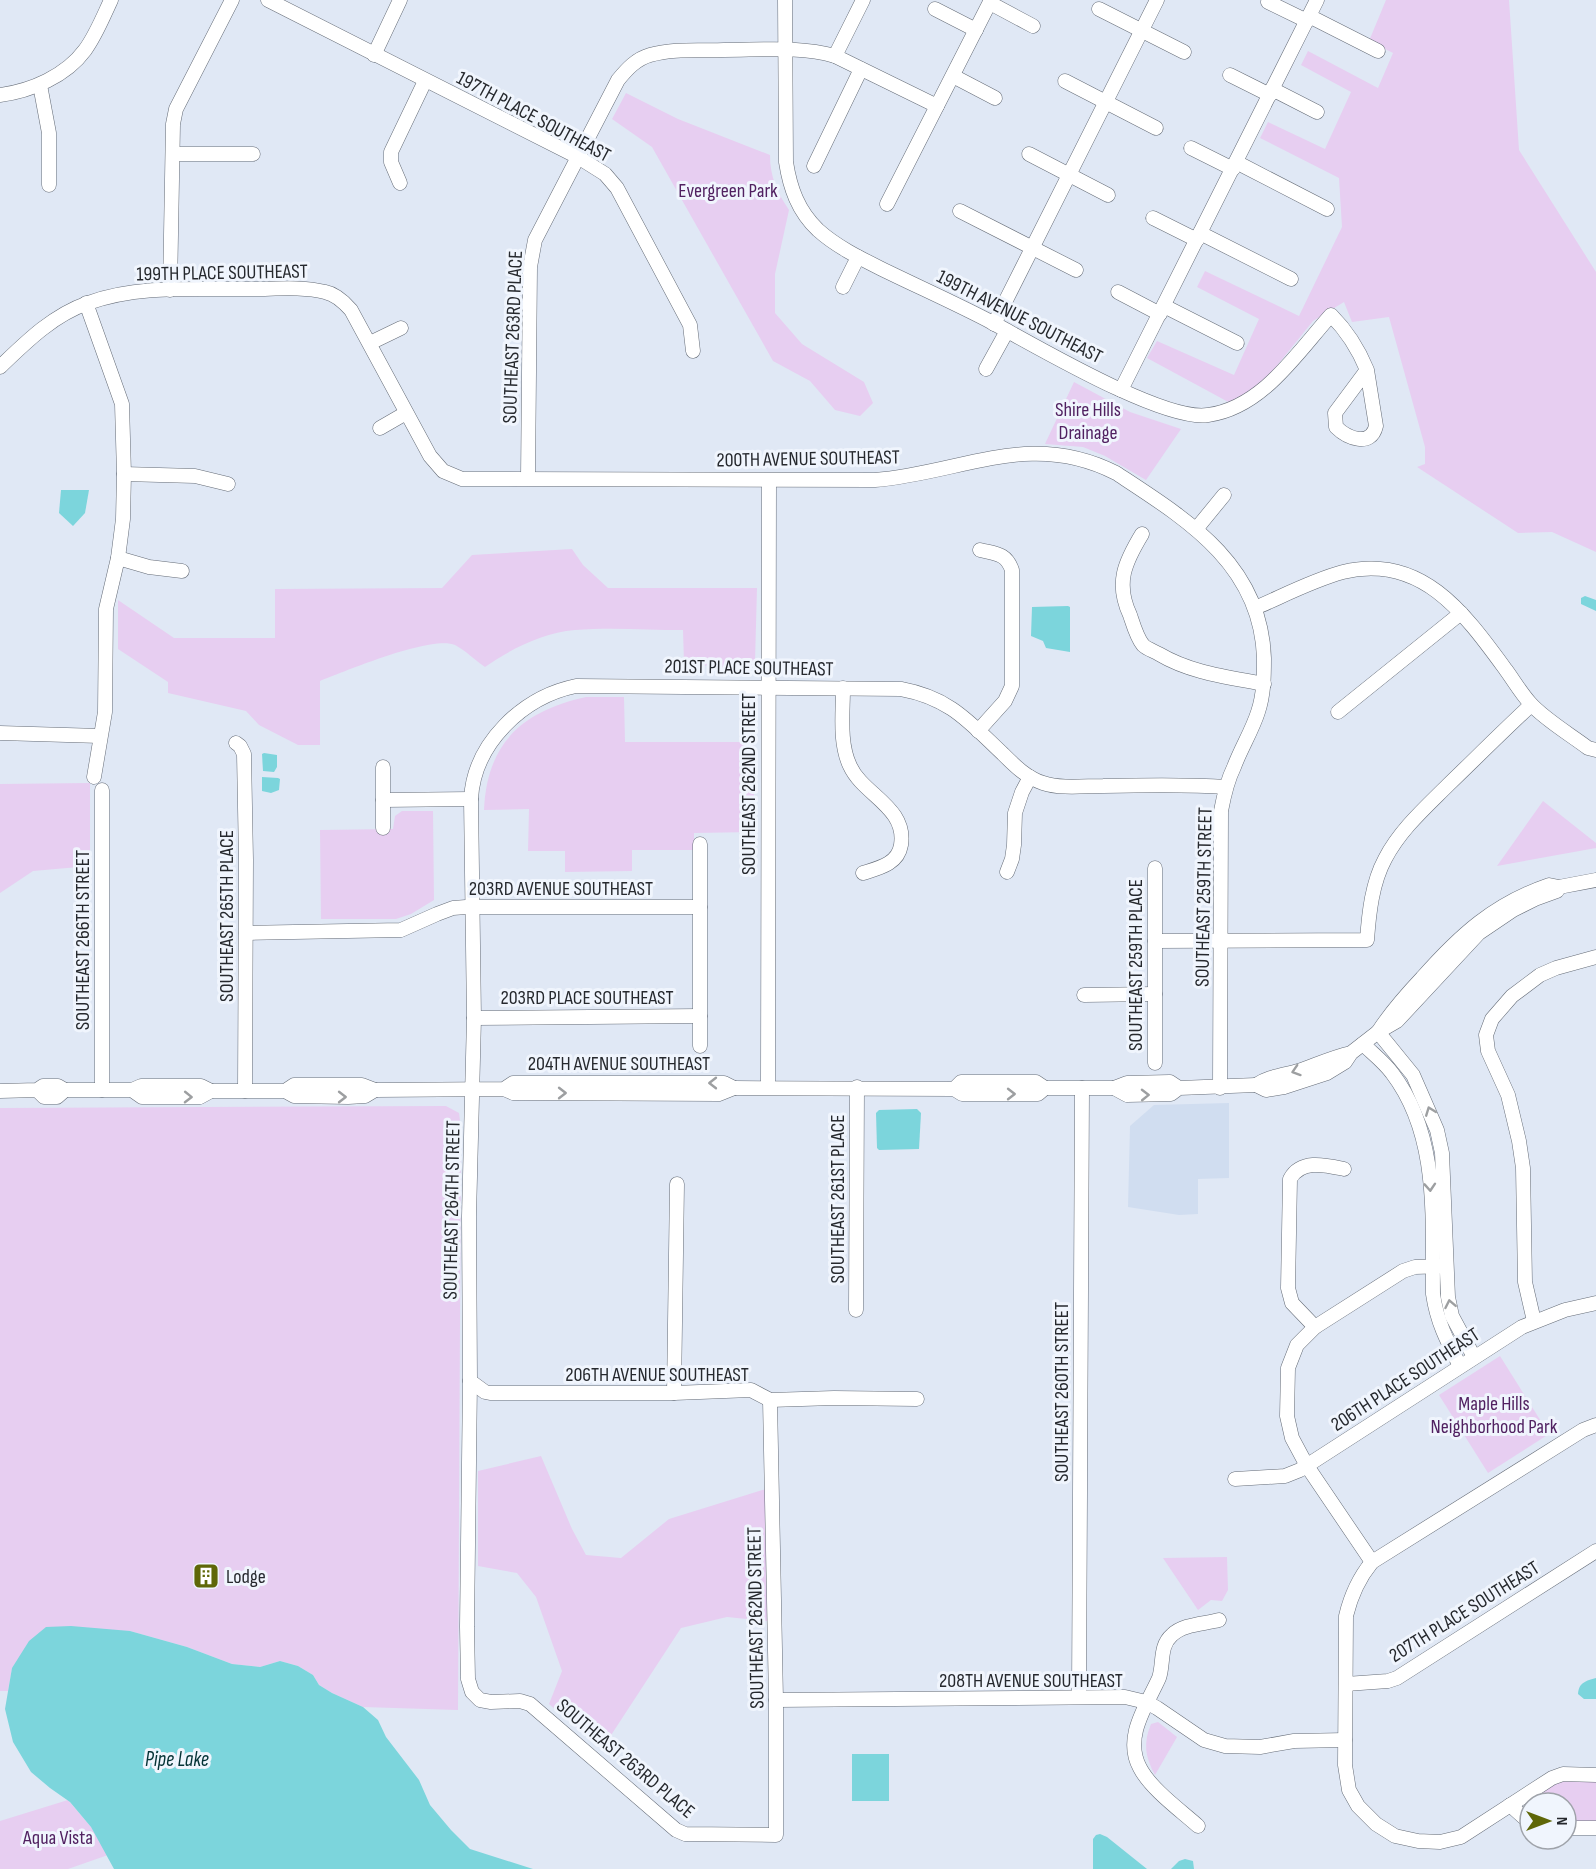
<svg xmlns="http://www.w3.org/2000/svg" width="1596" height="1869" viewBox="0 0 1596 1869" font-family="'Sofia Sans Condensed',sans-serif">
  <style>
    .built { fill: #d0ddf0 }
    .green { fill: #e7cef1 }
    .water { fill: #7cd5dc }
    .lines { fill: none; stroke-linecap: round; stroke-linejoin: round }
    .minor-casing { stroke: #656c77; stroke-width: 15 }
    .minor { stroke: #fff; stroke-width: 14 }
    .oneway { stroke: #9d9fa1 }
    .labels { text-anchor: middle; stroke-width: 6; stroke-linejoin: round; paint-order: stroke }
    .street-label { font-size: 20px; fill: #26292e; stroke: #f0f5fd }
    .park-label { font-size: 20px; fill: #512161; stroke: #f0f5fd }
    .poi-label { font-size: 20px; fill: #26292e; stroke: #f0f5fd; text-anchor: start }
    .water-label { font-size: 21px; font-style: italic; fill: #053336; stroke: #f0f5fd }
  </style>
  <rect width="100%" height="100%" fill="#e0e8f5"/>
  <!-- built -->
  <polygon class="built" points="1229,1103 1229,1178 1198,1179 1198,1214 1179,1215 1128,1207 1130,1126 1154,1105"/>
  <!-- green -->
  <g class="green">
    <polygon points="1386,0 1509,0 1519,150 1596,272 1596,552 1552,532 1518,533 1417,467 1425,464 1425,447 1389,317 1352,322 1344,302 1313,321 1258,389 1232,404 1147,358 1157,341 1234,375 1259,319 1197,287 1205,271 1299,316 1342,227 1339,178 1260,138 1268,122 1325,149 1351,92 1301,65 1308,51 1378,88 1393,53 1369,41"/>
    <path d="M626,93l52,26 92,36c0,22 7,37 19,55l-14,64v39l27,31 62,38 9,21 -13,13 -25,-6 -25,-29 -37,-20 -121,-214 -40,-28z"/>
    <polygon points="1074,382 1130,412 1181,429 1146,480 1105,456 1083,447 1045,444"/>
    <path d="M572,549l11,16 25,23h149l-2,74 -3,4 -24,2 -44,-5 -1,-33c-35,0 -72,-3 -108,0 -33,3 -64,19 -90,37 -9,-6 -20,-17 -30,-22 -24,-10 -109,26 -135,36v64h-22l-39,-20 -13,-14 -78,-18v-11l-50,-33v-49l56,38h101v-49l167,-1 30,-33z"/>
    <path d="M586,697h38l1,45h129v90l-60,1v17h-62v21l-67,1v-21h-37l1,-42 -45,1c3,-68 39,-99 102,-113z"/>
    <polygon points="90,783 90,866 33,871 0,893 0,784"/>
    <polygon points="1543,801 1596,843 1596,848 1497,866"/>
    <polygon points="402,811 433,811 434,900 411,914 396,919 321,919 320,830 393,829 395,816"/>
    <polygon points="446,1106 459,1113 461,1128 458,1710 363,1707 332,1693 319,1685 313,1675 298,1666 280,1661 260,1667 232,1664 187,1647 130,1631 12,1668 8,1691 0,1691 0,1108"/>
    <polygon points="1500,1356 1549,1434 1488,1473 1439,1395"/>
    <polygon points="541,1456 572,1529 586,1555 621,1558 669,1519 766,1489 767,1621 727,1617 681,1628 602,1749 549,1704 562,1671 536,1597 517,1573 478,1566 478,1471"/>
    <polygon points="1227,1557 1228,1590 1222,1601 1211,1600 1198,1610 1163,1558"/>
    <path d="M1158,1722l19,15 -22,38c-10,-18 -12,-32 -4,-51z"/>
    <polygon points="1563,1781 1596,1781 1596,1822 1566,1822 1566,1803 1530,1803 1530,1815 1526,1807 1527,1801 1553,1784"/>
    <polygon points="68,1800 91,1827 108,1855 68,1869 0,1869 0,1821"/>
  </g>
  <!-- water -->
  <g class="water">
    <polygon points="61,490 89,490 85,513 73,526 59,513"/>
    <polygon points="1585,596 1596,600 1596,611 1581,604 1581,598"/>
    <polygon points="1068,606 1070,607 1070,652 1046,648 1043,641 1031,636 1032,607"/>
    <polygon points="264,753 277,755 277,767 274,772 263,771 262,754"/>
    <polygon points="262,777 278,778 280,779 279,790 271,793 262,791"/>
    <polygon points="917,1109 921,1113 919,1149 879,1150 877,1148 876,1113 879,1110"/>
    <polygon points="71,1626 130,1631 187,1647 232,1664 260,1667 280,1661 298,1666 313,1675 319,1685 332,1693 363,1707 378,1720 386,1737 419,1780 430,1805 451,1830 470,1849 533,1869 114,1869 91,1827 70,1802 50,1788 31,1772 13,1742 5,1709 12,1668 29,1641 46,1627"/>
    <path d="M1596,1678v21h-12l-6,-5c1,-12 8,-13 18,-16z"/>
    <rect x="852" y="1754" width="37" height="47"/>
    <polygon points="1100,1834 1107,1837 1147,1869 1093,1869 1093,1839 1096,1835"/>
    <polygon points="1185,1859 1193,1861 1194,1869 1171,1869 1179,1861"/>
  </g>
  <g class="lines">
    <defs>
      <g id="minor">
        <polyline points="268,0 578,157 605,174 617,188 690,325 693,351"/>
        <path d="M785,0l1,162c4,26 12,49 32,68 20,18 46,30 70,42 35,17 71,33 105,51 43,23 171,99 215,92 54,-7 89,-62 123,-100 17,17 27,33 36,55l-32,43 1,14c11,11 35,21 40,-1l-9,-56"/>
        <polyline points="1268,2 1307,21"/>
        <polyline points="990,3 1033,26"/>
        <polyline points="935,9 976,30"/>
        <polyline points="1099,9 1184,52"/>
        <polyline points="1309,16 1378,51"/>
        <polyline points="374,55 400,0"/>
        <polyline points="835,56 863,0"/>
        <polyline points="1230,75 1270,95"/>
        <polyline points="953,76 995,98"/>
        <polyline points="1065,81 1156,128"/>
        <polyline points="40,85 49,133 49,185"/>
        <polyline points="1272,89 1317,112"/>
        <path d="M0,95c31,-4 66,-19 85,-45 11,-15 18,-33 26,-50"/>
        <polyline points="1191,148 1233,169"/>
        <polyline points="173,154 253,154"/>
        <polyline points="1029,154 1108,195"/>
        <polyline points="1236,162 1327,209"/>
        <polyline points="814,166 861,69"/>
        <polyline points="400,183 391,162 391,152 425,81"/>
        <polyline points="887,204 991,0"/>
        <polyline points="960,211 1076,270"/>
        <polyline points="1153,218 1197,240"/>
        <polyline points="1200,233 1291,279"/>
        <polyline points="843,287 858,257"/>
        <polyline points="170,290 173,124 176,109 232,0"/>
        <polyline points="1118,292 1160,314"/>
        <polyline points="86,303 122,404 124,474 123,519 118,558 106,609 105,712 94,777"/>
        <polyline points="1164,306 1237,343"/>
        <polyline points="994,324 1157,0"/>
        <polyline points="370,343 401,328"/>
        <path d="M0,367c26,-25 53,-52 88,-64 52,-19 110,-13 164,-14 23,0 50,-3 73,3 11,2 19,10 26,18l79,146 13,15 19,8 413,1c87,-7 155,-51 241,-7 70,46 145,91 148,185 0,18 0,36 -6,54 -6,19 -17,36 -24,55 -7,14 -10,28 -13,44l-1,277"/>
        <polyline points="986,369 1007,331"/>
        <polyline points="1121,390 1317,0"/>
        <polyline points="380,428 406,413"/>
        <polyline points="124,474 195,476 228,484"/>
        <path d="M528,478l2,-211 5,-27 83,-160c9,-11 18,-21 32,-25 24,-7 50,-4 74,-5 37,0 76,-4 111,6l102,50"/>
        <polyline points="1197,528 1224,495"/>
        <path d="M1142,534c-17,28 -27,49 -12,81 3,9 7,23 13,30 4,4 11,6 16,9 32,19 69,23 105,30"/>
        <polyline points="118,558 149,567 182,571"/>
        <path d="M1255,608c28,-12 58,-28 88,-36 79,-19 122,42 163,98 8,11 15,23 24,33 14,16 41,32 58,45l8,2"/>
        <path d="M843,688c0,26 -4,55 7,78 13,29 57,41 51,79 -3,19 -22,23 -38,28"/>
        <polyline points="1338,712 1461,613"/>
        <path d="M978,731l27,-30 7,-15v-116c-6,-17 -16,-16 -32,-20"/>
        <polyline points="0,733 100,736"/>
        <polyline points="236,743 240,746 244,754 246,860 245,1091"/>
        <polyline points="383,767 383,828"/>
        <polyline points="102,790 102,1090"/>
        <polyline points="383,800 471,799"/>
        <polyline points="1007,872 1012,859 1014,845 1015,813 1022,792 1030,777"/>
        <path d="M1549,885l10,2 -2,4 -22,8 -22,11 -34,23 -82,88 -19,11c13,-20 28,-37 44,-54 38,-43 72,-74 127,-93z"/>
        <polyline points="1559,887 1596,880"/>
        <polyline points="246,933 401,930 437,914 453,908 466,907 700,907"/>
        <path d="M1155,941l212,-1c2,-27 5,-57 18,-81 15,-29 40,-51 63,-74 28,-27 55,-54 83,-80"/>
        <polyline points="1084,995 1155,994"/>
        <polyline points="474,1018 700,1016"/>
        <path d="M1363,1044c9,9 21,18 29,29 48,63 40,147 41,221 4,28 14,47 27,72"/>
        <polyline points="700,1046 700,844"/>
        <path d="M1351,1053c-18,4 -33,11 -50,17 -15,5 -32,6 -45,15l10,5 18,-3 43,-14 18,-11 6,-9 27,-21 35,43 24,55 5,23 6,144 4,19 22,41"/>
        <polyline points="1155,1063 1155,868"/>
        <polyline points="768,1087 769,481"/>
        <polyline points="734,1088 954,1089 962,1094 1038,1094 1045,1088 1036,1082 961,1082 954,1089"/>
        <polyline points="1045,1088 1114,1088"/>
        <polyline points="1179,1088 1171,1094 1127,1095 1114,1088 1127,1083 1170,1082 1179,1088 1256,1085"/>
        <polyline points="65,1090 132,1090 141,1086 201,1086 211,1091 200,1097 142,1097 132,1090"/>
        <polyline points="375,1090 504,1089 513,1093 719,1094 734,1088 724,1083 513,1083 504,1089"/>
        <polyline points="0,1091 37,1090 43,1086 58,1086 65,1090 57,1097 44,1097 37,1090"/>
        <polyline points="211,1091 285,1091 294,1085 362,1085 375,1090 365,1096 348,1097 294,1096 285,1091"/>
        <polyline points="856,1310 857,1087"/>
        <polyline points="1534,1321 1525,1282 1523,1168 1519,1141 1508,1095 1488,1051 1486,1035 1492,1019 1512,996 1540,975 1556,968 1596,957"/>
        <path d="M1315,1327l-23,-24 -4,-15 2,-109c11,-20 35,-14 54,-10"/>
        <polyline points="470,1381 485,1392 490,1393 674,1393 751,1390 770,1400 834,1398 917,1399"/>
        <polyline points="674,1393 677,1184"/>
        <path d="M770,1400l6,300v135l-91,-1 -9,-4 -146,-126 -10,-3 -29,1 -11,-2 -8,-8 -4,-13 -1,-52 3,-246 -1,-165 5,-198 -3,-219c3,-56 52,-102 105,-113l325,3c49,9 68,33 102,65 12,12 24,24 40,29 18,6 41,3 60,3 41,-1 82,-2 123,1"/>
        <path d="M1596,1425l-13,5 -211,132c-14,17 -21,33 -26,54l-1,149 4,25 9,16 18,18 19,12 23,5 22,1 21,-5 91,-59 11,-4 33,1"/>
        <polyline points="1235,1479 1285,1476 1300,1470 1522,1327 1565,1310 1596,1303"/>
        <polyline points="1372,1562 1307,1466 1292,1438 1287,1416 1288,1368 1297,1345 1315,1327 1403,1271 1415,1267 1446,1266"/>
        <polyline points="1346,1684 1388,1681 1397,1678 1596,1551"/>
        <polyline points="1079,1696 1082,1088"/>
        <polyline points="776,1700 1125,1697 1146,1702 1157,1708 1204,1740 1225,1746 1260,1747 1294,1741 1345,1740"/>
        <polyline points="1510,1805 1530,1823"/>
        <path d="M1198,1826c-18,-16 -47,-37 -58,-58 -17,-31 7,-63 19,-90 5,-14 0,-32 13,-43 11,-11 32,-11 47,-15"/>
        <polyline points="1566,1828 1596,1828"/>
      </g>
    </defs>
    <!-- minor casing -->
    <use href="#minor" class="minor-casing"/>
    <!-- minor -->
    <use href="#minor" class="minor"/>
  </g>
  <!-- one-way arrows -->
  <defs><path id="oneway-chevron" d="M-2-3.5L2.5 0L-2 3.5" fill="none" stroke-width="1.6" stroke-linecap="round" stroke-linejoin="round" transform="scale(1.5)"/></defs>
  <g class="oneway">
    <use href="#oneway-chevron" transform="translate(1296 1071) rotate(162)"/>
    <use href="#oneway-chevron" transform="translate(713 1083) rotate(180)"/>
    <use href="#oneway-chevron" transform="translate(562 1093)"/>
    <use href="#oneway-chevron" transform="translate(1011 1094)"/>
    <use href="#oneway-chevron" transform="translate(1145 1095) rotate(-1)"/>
    <use href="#oneway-chevron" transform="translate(188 1097) rotate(1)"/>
    <use href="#oneway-chevron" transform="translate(342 1097)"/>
    <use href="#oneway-chevron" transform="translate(1430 1111) rotate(-111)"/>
    <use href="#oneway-chevron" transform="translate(1430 1187) rotate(86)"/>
    <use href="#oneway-chevron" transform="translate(1450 1304) rotate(-101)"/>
  </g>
  <!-- icons -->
  <defs>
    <symbol id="building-square" viewBox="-11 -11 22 22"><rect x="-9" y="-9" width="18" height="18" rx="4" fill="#5f6708" stroke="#f0f5fd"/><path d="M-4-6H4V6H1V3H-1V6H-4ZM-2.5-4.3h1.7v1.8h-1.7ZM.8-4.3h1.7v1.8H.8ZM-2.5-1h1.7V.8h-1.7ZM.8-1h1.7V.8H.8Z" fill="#fff"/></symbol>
  </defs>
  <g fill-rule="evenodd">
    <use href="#building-square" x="191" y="1561" width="30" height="30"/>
  </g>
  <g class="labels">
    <!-- street labels -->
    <g class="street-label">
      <text transform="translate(534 116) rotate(28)" y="7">197TH PLACE SOUTHEAST</text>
      <text transform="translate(222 272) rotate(-1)" y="7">199TH PLACE SOUTHEAST</text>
      <text transform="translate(1020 316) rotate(27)" y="7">199TH AVENUE SOUTHEAST</text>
      <text transform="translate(512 337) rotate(-88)" y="7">SOUTHEAST 263RD PLACE</text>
      <text transform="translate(808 458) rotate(-1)" y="7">200TH AVENUE SOUTHEAST</text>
      <text transform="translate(749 667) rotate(1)" y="7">201ST PLACE SOUTHEAST</text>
      <text transform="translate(748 784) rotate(-90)" y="7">SOUTHEAST 262ND STREET</text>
      <text x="561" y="895">203RD AVENUE SOUTHEAST</text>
      <text transform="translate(1203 897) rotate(-89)" y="7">SOUTHEAST 259TH STREET</text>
      <text transform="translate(226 916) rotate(-90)" y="7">SOUTHEAST 265TH PLACE</text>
      <text transform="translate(82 940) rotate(-90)" y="7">SOUTHEAST 266TH STREET</text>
      <text transform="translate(1135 965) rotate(-90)" y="7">SOUTHEAST 259TH PLACE</text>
      <text x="587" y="1004">203RD PLACE SOUTHEAST</text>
      <text x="619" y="1070">204TH AVENUE SOUTHEAST</text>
      <text transform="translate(837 1199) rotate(-90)" y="7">SOUTHEAST 261ST PLACE</text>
      <text transform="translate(451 1210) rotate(-89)" y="7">SOUTHEAST 264TH STREET</text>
      <text x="657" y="1381">206TH AVENUE SOUTHEAST</text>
      <text transform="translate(1405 1379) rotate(-33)" y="7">206TH PLACE SOUTHEAST</text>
      <text transform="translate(1061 1392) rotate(-90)" y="7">SOUTHEAST 260TH STREET</text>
      <text transform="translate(1464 1611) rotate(-32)" y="7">207TH PLACE SOUTHEAST</text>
      <text transform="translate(755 1618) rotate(-91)" y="7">SOUTHEAST 262ND STREET</text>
      <text x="1031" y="1687">208TH AVENUE SOUTHEAST</text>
      <text transform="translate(626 1758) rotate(40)" y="7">SOUTHEAST 263RD PLACE</text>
    </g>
    <!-- park labels -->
    <g class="park-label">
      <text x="728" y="197">Evergreen Park</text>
      <text x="1088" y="416">Shire Hills<tspan x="1088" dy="23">Drainage</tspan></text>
      <text x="1494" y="1410">Maple Hills<tspan x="1494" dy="23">Neighborhood Park</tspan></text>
      <text x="58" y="1844">Aqua Vista</text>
    </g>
    <!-- poi labels -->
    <g class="poi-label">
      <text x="226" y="1583">Lodge</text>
    </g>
    <!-- water labels -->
    <g class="water-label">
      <text x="177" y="1766">Pipe Lake</text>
    </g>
  </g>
  <!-- north arrow -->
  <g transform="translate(1548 1821) rotate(90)"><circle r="28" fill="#f0f5fd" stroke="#9fa3aa" stroke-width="1.5"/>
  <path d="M0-4.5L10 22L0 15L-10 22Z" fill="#5f6708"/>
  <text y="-9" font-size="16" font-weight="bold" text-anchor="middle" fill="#26292e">N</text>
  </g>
</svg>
